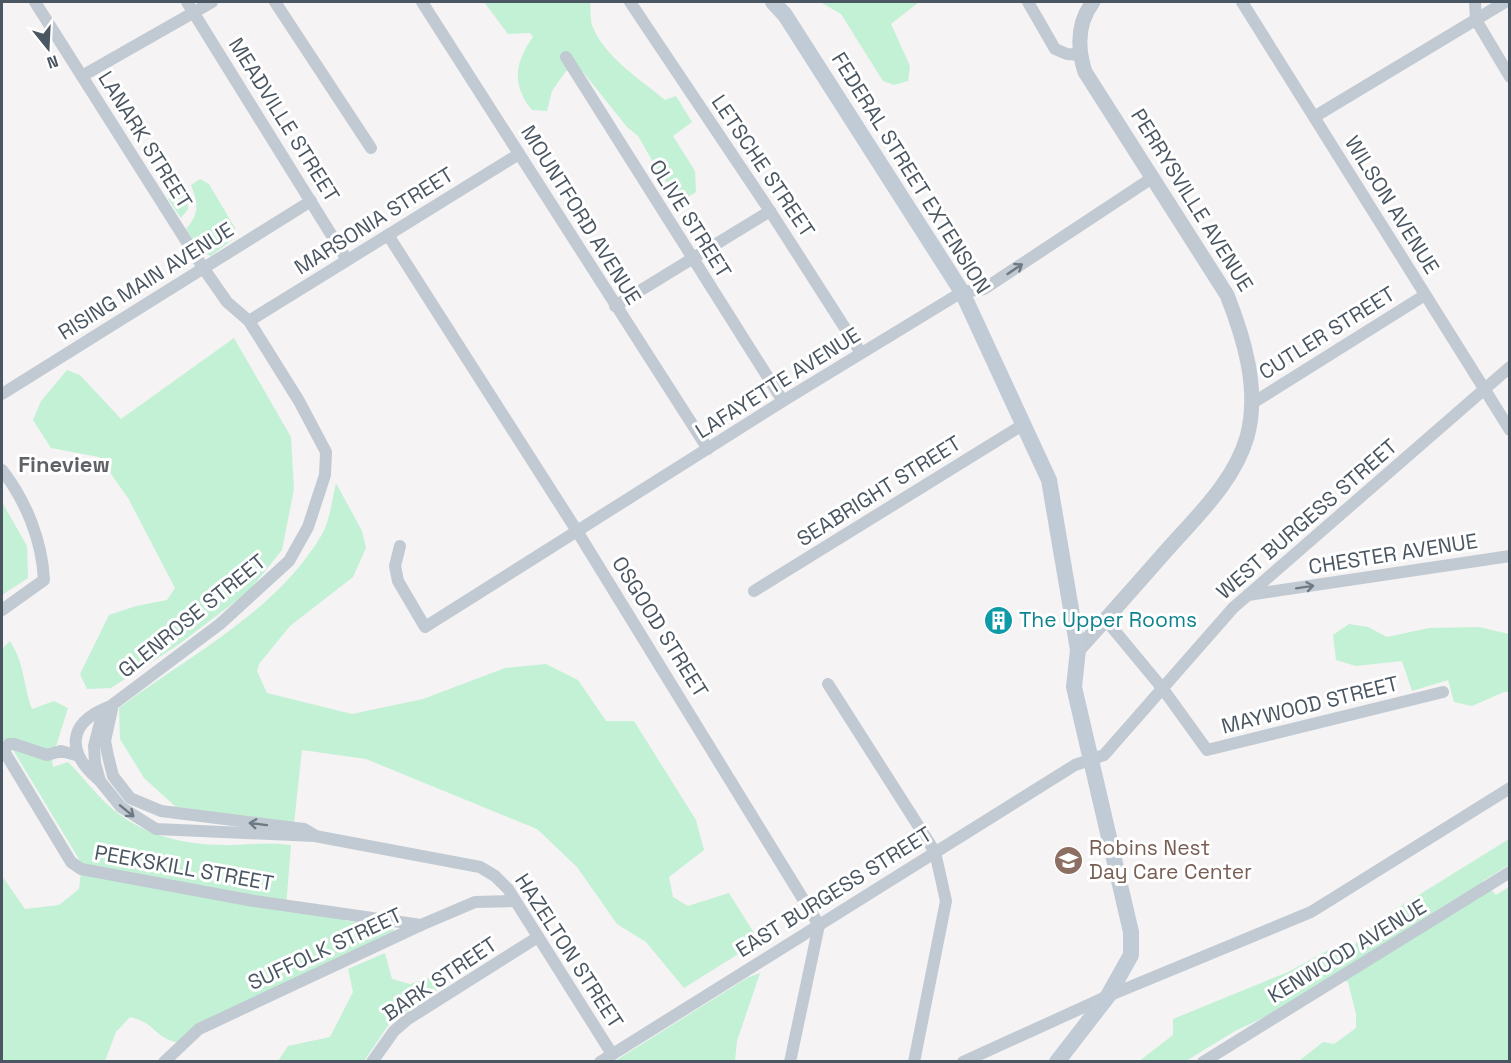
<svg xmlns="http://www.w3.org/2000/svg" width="1511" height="1063" viewBox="0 0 1511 1063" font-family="'Space Grotesk',sans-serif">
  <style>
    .green { fill: #c3f1d5 }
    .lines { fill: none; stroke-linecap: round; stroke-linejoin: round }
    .minor { stroke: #c1cad2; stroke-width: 12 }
    .tertiary { stroke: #c1cad2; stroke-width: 15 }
    .secondary { stroke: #c1cbd6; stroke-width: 16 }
    .oneway { stroke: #6e7983 }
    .labels { text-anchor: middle; stroke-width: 6; stroke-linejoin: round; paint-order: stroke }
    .street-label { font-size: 21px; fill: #4a5661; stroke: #fff }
    .culture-label { font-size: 21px; fill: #0d838f; stroke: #fff; text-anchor: start }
    .education-label { font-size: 21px; fill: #785e54; stroke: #fff; text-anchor: start }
    .neighbourhood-label { font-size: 22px; font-weight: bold; fill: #5f6368; stroke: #fff }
  </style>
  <rect width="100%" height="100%" fill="#f5f3f3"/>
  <!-- green -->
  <g class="green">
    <path d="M484,2h106c1,7 0,16 2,23 12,32 48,54 73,75l11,-4 16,26 -19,14 22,35 1,21 -11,7 -9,-5 -16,-20 -22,-38 -11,-9 -44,-55 -17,-1 -14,20 -5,20 -15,-1c-21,-26 -17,-48 1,-73l-3,-4 -22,1z"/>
    <polygon points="820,2 919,2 891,24 910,66 908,81 894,85 883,81 841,14"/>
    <path d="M200,179l9,5 26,44 -2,11 -22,17 -13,-6 -12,-21c14,-15 12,-26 5,-44z"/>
    <polygon points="186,188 188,209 181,218 168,199"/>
    <polygon points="234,338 291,437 294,489 282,550 249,591 178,645 111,688 87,689 80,674 109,615 136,606 167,600 175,588 128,498 99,457 51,448 33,420 41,401 67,370 80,375 121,419"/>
    <path d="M336,483l26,48 4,17 -13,29 -63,49 -31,38 -2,7 10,22 85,21 71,-15 82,-31 41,-4 32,16 28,41h28l62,99 8,30 -35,27 4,20 15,9 41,-13 30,48 -75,47 -38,-46 -29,-18 -40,-57 -40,-38 -171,-70 -64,-9 -8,73 -118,-16 -32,-29 -24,-39 -1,-31c69,-52 156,-95 202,-172 9,-14 11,-37 15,-53z"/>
    <polygon points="2,502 27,546 28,578 2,595"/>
    <polygon points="1349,624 1368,627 1387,637 1429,628 1479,627 1509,634 1509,692 1504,692 1472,706 1454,702 1448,680 1412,691 1402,661 1356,666 1336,660 1333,635"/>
    <path d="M10,641c15,24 13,43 22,68l22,-8 14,7 -16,51 1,8 15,-5c14,14 26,30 40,43 31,29 74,40 115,40 23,0 45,-3 68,0l-5,62 56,10 4,4 42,4 9,8 -217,110c-27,-5 -23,-20 -50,-26l-14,15 -11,29h-103v-185l23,33 34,-4 20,-16 3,-25 -72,-119 -8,-5v-91z"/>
    <polygon points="1509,839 1509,865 1483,881 1496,895 1509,887 1509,1061 1299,1061 1323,1042 1334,1044 1356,1028 1356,1014 1348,982 1339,977 1288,1006 1235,1031 1186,1061 1138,1062 1173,1035 1173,1019 1288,972 1334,947 1352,947 1380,919"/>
    <polygon points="385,953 392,979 410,984 437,975 451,980 389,1024 364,1061 278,1061 288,1046 330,1037 353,992 348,969"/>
    <polygon points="760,973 737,1041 735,1061 615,1061 747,978"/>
  </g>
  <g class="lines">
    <!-- minor -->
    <g class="minor">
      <polyline points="35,2 204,269 227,302 249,321 299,401 326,452 325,475 308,527 289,561 220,624 112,705 101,719 94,746 95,763 100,781 121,807 156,829 315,836 480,867 495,876 508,889 612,1054"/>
      <polyline points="187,2 347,260"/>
      <polyline points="275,2 371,148"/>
      <polyline points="422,2 708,449"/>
      <polyline points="630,2 770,211 861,353"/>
      <polyline points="1028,2 1055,49 1067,54 1080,55"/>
      <polyline points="1242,2 1510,430"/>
      <polyline points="1475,2 1476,20 1510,77"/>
      <polyline points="566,57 783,401"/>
      <polyline points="82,76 212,2"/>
      <polyline points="1314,117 1505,2"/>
      <polyline points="388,235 577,531 819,925 790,1062"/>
      <polyline points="615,306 770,211"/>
      <polyline points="249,321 519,154"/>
      <polyline points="2,394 311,201"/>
      <polyline points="1251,404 1425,295"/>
      <path d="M2,470c24,31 40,70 42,110l-42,30"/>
      <polyline points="400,546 395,566 398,581 425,627 783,401 962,292 984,289 1152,178"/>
      <polyline points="754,591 1024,424"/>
      <polyline points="1248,595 1510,556"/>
      <polyline points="1105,619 1163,689 1207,750 1443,692"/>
      <polyline points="828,684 935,852 946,901 914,1062"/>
      <polyline points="112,709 105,741 108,756 113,776 130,798 161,811 304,829 314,835"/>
      <polyline points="76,755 61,751 47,755 14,744 9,744 4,751 71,862 81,869 254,901 421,925"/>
      <path d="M99,780c-32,-27 -33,-56 9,-73"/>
      <polyline points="164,1062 199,1029 421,925 475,902 515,901"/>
      <polyline points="372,1062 394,1031 408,1019 538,937"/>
      <polyline points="600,1062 1075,765 1104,755 1233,608 1510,367"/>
      <polyline points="963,1062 1108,996 1311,912 1510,788"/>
      <polyline points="1203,1062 1510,872"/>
    </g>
    <!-- tertiary -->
    <path class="tertiary" d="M1078,650c30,-33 59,-66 88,-99 30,-34 68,-69 81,-114 13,-47 -3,-99 -20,-142l-142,-223c-8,-25 -8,-49 8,-70"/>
    <!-- secondary -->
    <polyline class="secondary" points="773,2 785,15 962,292 1049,480 1078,650 1074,687 1131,932 1131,955 1108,996 1057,1062"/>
  </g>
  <!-- one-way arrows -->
  <defs><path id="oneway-shaft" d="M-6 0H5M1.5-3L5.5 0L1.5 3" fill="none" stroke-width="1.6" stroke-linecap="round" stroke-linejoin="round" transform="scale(1.5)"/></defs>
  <g class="oneway">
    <use href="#oneway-shaft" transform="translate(1015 269) rotate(-34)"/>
    <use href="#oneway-shaft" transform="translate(1305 587) rotate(-9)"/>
    <use href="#oneway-shaft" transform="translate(127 811) rotate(39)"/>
    <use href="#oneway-shaft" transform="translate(258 824) rotate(-173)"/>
  </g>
  <!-- icons -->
  <defs>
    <symbol id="building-disc" viewBox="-11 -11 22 22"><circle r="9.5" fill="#0f9aa8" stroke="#fff"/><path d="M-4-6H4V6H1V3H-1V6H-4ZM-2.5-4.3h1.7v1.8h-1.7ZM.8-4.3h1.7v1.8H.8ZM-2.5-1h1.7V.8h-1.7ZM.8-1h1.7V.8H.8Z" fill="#fff"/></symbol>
    <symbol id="school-disc" viewBox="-11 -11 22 22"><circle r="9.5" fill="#8d6e63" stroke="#fff"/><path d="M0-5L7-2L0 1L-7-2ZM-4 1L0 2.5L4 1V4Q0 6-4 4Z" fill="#fff"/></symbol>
  </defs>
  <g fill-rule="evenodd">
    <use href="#building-disc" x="982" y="604" width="33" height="33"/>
    <use href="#school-disc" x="1052" y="844" width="33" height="33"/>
  </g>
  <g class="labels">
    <!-- street labels -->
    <g class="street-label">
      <text transform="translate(284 120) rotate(58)" y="7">MEADVILLE STREET</text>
      <text transform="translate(145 140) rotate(58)" y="7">LANARK STREET</text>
      <text transform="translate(763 166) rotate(56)" y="7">LETSCHE STREET</text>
      <text transform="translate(911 173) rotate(58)" y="7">FEDERAL STREET EXTENSION</text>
      <text transform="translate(1192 200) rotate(58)" y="7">PERRYSVILLE AVENUE</text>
      <text transform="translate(1392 205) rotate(58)" y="7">WILSON AVENUE</text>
      <text transform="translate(581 215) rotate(58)" y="7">MOUNTFORD AVENUE</text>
      <text transform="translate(690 219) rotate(58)" y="7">OLIVE STREET</text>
      <text transform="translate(374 221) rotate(-32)" y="7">MARSONIA STREET</text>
      <text transform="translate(146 281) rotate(-32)" y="7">RISING MAIN AVENUE</text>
      <text transform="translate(1327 333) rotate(-32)" y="7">CUTLER STREET</text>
      <text transform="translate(778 383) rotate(-32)" y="7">LAFAYETTE AVENUE</text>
      <text transform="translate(879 491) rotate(-32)" y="7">SEABRIGHT STREET</text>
      <text transform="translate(1307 519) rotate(-41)" y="7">WEST BURGESS STREET</text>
      <text transform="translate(1393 554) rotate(-9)" y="7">CHESTER AVENUE</text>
      <text transform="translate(192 616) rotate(-39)" y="7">GLENROSE STREET</text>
      <text transform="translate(660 627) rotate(58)" y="7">OSGOOD STREET</text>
      <text transform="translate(1310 705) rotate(-14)" y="7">MAYWOOD STREET</text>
      <text transform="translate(184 868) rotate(10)" y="7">PEEKSKILL STREET</text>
      <text transform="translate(834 892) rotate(-32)" y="7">EAST BURGESS STREET</text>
      <text transform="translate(325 949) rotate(-25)" y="7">SUFFOLK STREET</text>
      <text transform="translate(569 951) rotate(57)" y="7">HAZELTON STREET</text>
      <text transform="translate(1347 951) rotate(-31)" y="7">KENWOOD AVENUE</text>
      <text transform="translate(440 979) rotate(-34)" y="7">BARK STREET</text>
    </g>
    <!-- culture labels -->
    <g class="culture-label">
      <text x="1019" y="627">The Upper Rooms</text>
    </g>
    <!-- education labels -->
    <g class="education-label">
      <text x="1089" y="855">Robins Nest<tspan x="1089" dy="24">Day Care Center</tspan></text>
    </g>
    <!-- neighbourhood labels -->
    <g class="neighbourhood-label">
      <text x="64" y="472">Fineview</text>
    </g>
  </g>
  <!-- border -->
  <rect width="1511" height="1063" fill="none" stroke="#4a5661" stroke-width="6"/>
  <!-- north arrow -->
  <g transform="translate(48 48) rotate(162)" stroke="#ffffff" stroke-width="4.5" paint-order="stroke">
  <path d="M0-4.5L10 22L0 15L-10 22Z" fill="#4a5661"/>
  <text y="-9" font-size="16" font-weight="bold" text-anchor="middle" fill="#4a5661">N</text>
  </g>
</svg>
